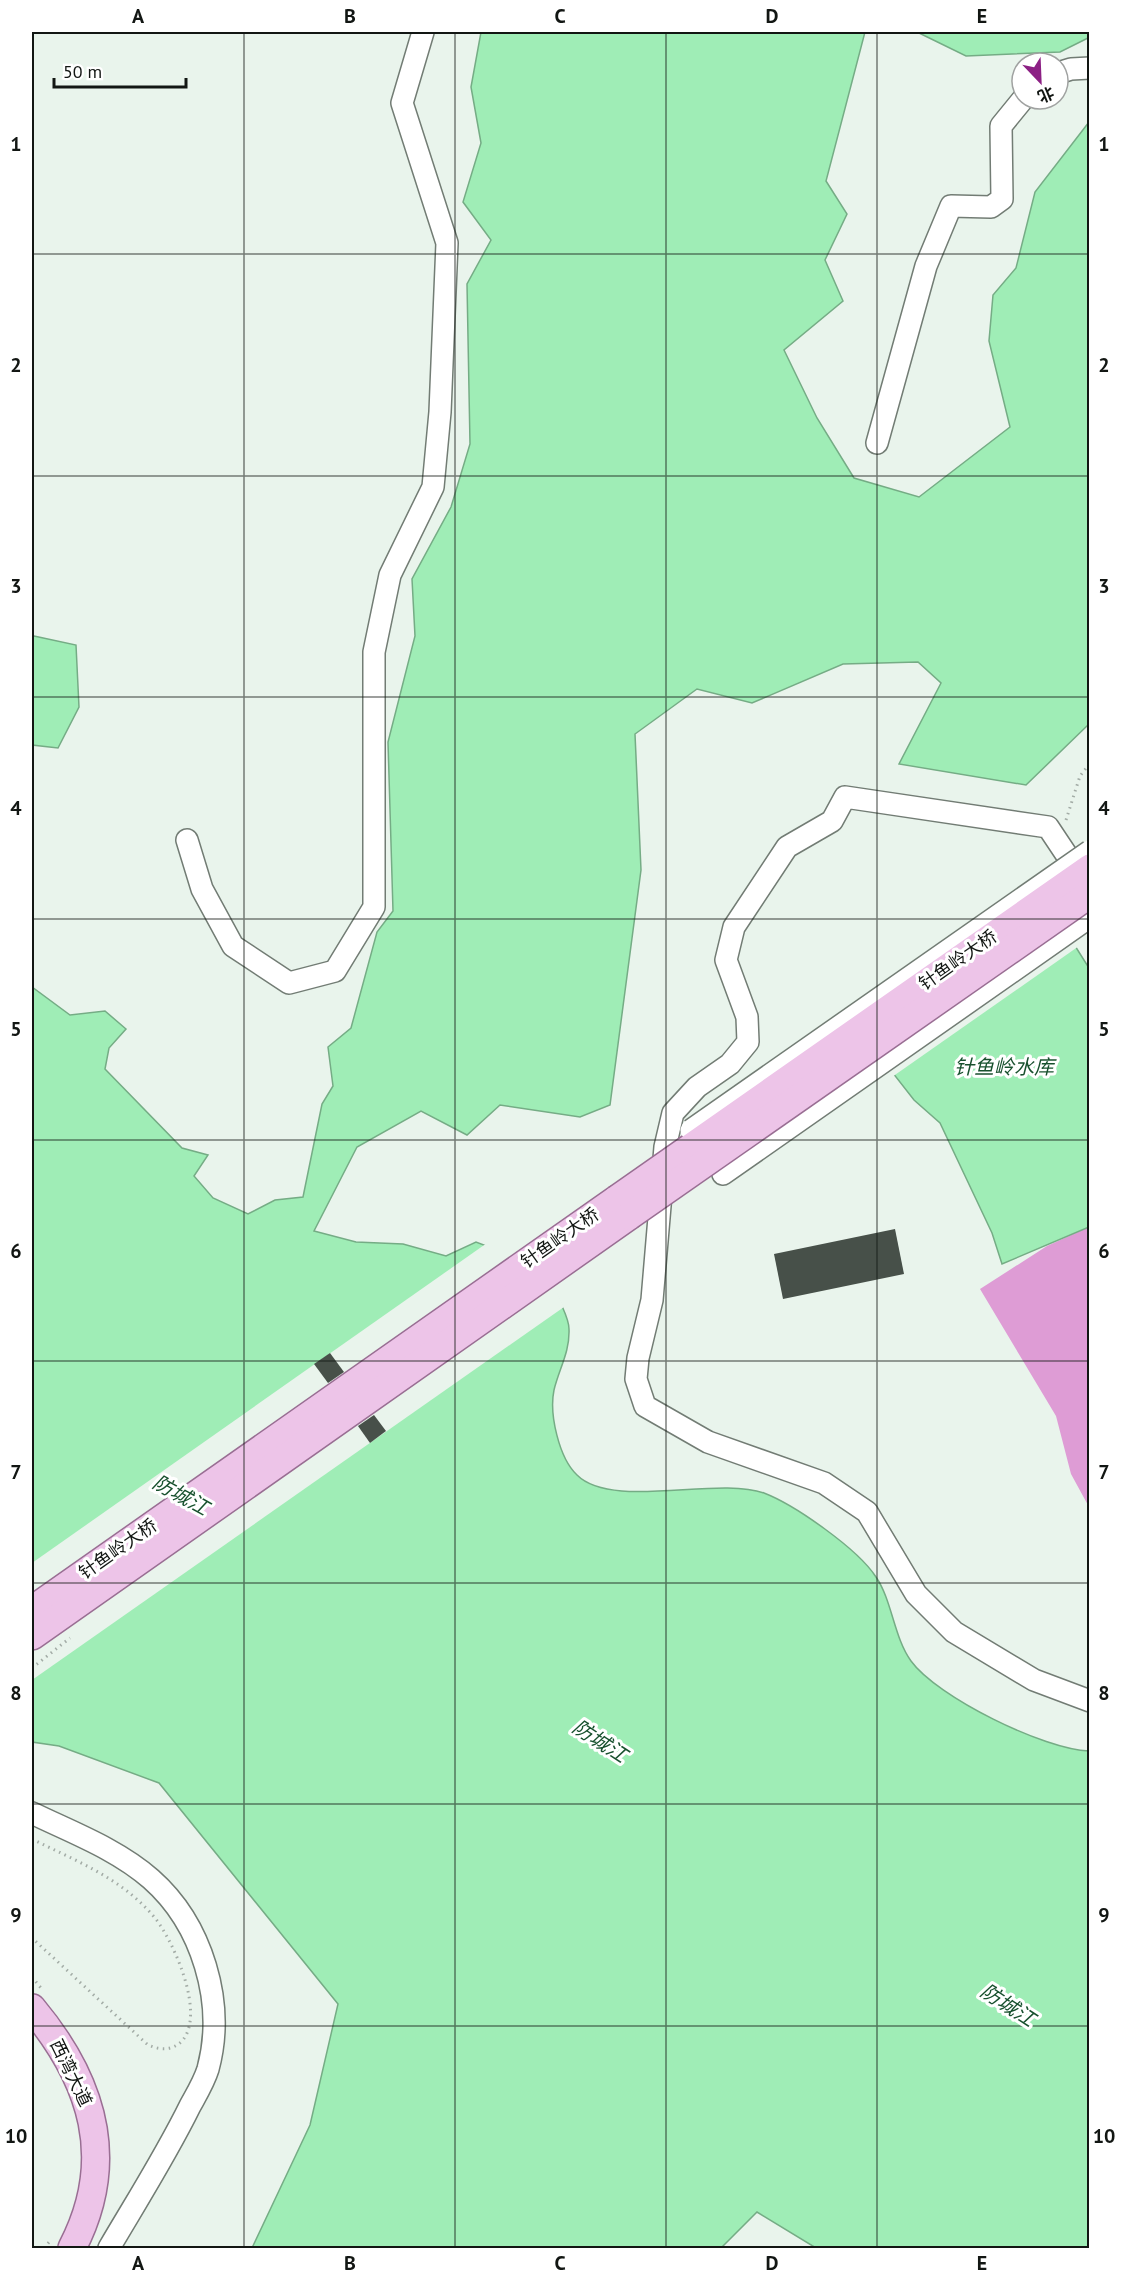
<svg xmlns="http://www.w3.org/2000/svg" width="1121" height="2280" viewBox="0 0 1121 2280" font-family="'PT Sans','Noto Sans SC',sans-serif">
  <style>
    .forest { fill: #de9cd5 }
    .water { fill: #9fedb6; stroke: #75ac85; stroke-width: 1.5 }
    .pier { fill: #e9f4ec }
    .building { fill: #475049 }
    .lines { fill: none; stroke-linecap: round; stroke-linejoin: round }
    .minor-casing { stroke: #727c74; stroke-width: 24 }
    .major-casing { stroke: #996e93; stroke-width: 30 }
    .path { stroke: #a3aca6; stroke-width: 3; stroke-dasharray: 1.5 4.5; stroke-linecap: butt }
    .minor { stroke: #fff; stroke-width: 21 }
    .major { stroke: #edc4e8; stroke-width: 27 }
    .minor-bridge-casing { stroke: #727c74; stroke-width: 24; stroke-linecap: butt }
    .major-bridge-casing { stroke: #996e93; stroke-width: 30; stroke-linecap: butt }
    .minor-bridge { stroke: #fff; stroke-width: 21 }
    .major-bridge { stroke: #edc4e8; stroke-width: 27 }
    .grid { fill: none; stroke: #121613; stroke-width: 1.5; stroke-opacity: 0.55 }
    .labels { text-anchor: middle; stroke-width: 6; stroke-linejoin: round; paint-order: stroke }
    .street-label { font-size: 18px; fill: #121613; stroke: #fff }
    .water-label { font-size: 20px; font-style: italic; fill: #18512e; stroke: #fff }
    .neatline { fill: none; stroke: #121613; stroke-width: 2 }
    .grid-label { font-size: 20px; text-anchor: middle; font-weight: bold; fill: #121613 }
  </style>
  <rect width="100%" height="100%" fill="#e9f4ec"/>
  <!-- forest -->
  <polygon class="forest" points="1089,1227 1089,1507 1071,1474 1056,1416 980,1289 1047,1246"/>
  <!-- water -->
  <g class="water">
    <path d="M481,32h384l-39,149 21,33 -22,46 18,41 -59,49 33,68 37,60 65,19 91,-70 -21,-86 4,-46 23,-27 19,-76 54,-70v602l-63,61 -127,-21 42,-81 -23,-21 -75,2 -91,39 -55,-14 -62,45 6,136 -31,235 -30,12 -80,-12 -33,30 -46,-24 -64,36 -43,84 42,11 47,2 43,12 30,-14 66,25c7,15 27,47 27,62 1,23 -10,40 -15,61 -5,24 5,68 23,85 35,35 140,1 187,18 31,12 94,56 112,84 16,23 18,61 35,84 26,36 134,89 178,90v497h-273l-59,-36 -36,36h-469l58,-123 28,-121 -179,-221 -100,-37 -27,-4v-755l38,28 35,-4 21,18 -17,19 -4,21 77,79 26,7 -14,21 19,22 35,16 27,-14 28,-3 19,-93 11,-18 -5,-39 23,-19 26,-96 16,-21 -5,-169 27,-106 -3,-57 39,-72 19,-63 -3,-160 24,-44 -28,-38 18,-59 -10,-56z"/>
    <polygon points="917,32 1089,32 1090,37 1060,52 966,56"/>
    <polygon points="34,636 76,645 79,707 58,748 32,745 32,637"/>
    <polygon points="1060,922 1089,968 1089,1227 1002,1264 992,1233 940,1123 914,1100 878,1054"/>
  </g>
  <!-- pier -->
  <g class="pier">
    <polygon points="1063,921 1079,946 892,1077 875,1055"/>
    <polygon points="487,1243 544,1265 564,1307 32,1680 32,1563"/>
  </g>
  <!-- building -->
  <g class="building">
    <polygon points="895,1229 904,1274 783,1299 774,1254"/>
    <polygon points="330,1353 344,1372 328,1383 314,1364"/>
    <polygon points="374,1415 386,1431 370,1443 358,1426"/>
  </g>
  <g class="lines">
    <defs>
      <g id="minor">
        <polyline points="1058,73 1071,69 1090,68"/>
        <polyline points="877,443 926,266 951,206 991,207 1002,199 1001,126 1023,99"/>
        <polyline points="187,840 202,889 233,946 289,983 335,971 374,907 374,652 390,575 433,487 440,412 447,243 402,103 423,32"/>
        <polyline points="1082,878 1048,827 845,797 832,821 787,847 734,927 726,960 747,1017 748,1042 730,1064 697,1087 673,1113 665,1147 652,1300 638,1358 636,1379 645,1406 708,1442 824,1483 867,1512 916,1594 954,1632 1034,1680 1090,1701"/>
        <polyline points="723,1174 1090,917"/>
        <path d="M32,1813c39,19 85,36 119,66 51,45 75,123 57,190 -4,13 -12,26 -18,37 -24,49 -54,96 -81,142"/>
      </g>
      <g id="major">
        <polyline points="32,1610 617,1199"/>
        <polyline points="32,1636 629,1216"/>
        <path d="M32,2008c61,73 86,152 40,240"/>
      </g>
    </defs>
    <!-- minor casing -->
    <use href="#minor" class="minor-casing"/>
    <!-- major casing -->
    <use href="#major" class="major-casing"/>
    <!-- path -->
    <g class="path">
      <polyline points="1066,820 1080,776 1090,763"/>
      <polyline points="32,1668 70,1638"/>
      <path d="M32,1839c44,22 90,39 123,79 19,24 51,96 27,123 -10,10 -22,9 -34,4l-116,-107"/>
      <polyline points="32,1977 41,1988"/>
      <polyline points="44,2248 50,2241"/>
    </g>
    <!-- minor -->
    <use href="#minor" class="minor"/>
    <!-- major -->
    <use href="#major" class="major"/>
    <defs>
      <polyline id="minor-bridge" points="691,1130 1090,851"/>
      <g id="major-bridge">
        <polyline points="617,1199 1090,868"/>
        <polyline points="629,1216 1090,894"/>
      </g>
    </defs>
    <!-- minor-bridge casing -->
    <use href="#minor-bridge" class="minor-bridge-casing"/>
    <!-- major-bridge casing -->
    <use href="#major-bridge" class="major-bridge-casing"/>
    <!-- minor-bridge -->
    <use href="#minor-bridge" class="minor-bridge"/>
    <!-- major-bridge -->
    <use href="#major-bridge" class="major-bridge"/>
  </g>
  <!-- grid -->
  <path class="grid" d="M244,32v2216M455,32v2216M666,32v2216M877,32v2216M32,254h1058M32,476h1058M32,697h1058M32,919h1058M32,1140h1058M32,1361h1058M32,1583h1058M32,1804h1058M32,2026h1058"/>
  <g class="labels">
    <!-- street labels -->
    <g class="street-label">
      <text transform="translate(958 960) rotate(-35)" y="6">针鱼岭大桥</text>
      <text transform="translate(560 1238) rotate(-35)" y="6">针鱼岭大桥</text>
      <text transform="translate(118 1549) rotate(-35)" y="6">针鱼岭大桥</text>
      <text transform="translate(71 2073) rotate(64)" y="6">西湾大道</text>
    </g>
    <!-- water labels -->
    <g class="water-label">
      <text x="1004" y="1074">针鱼岭水库</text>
      <text transform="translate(181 1495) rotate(29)" y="7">防城江</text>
      <text transform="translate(600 1741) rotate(33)" y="7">防城江</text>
      <text transform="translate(1008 2005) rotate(33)" y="7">防城江</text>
    </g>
  </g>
  <!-- border -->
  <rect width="1121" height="2280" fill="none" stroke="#ffffff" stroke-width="66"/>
  <!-- north arrow -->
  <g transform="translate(1040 81) rotate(157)"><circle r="28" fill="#ffffff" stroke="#a0a2a1" stroke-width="1.5"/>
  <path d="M0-4.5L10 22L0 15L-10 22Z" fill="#8c2084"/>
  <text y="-9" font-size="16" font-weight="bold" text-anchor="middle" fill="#121613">北</text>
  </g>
  <!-- scale -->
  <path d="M54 78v9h132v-9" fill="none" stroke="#121613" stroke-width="3"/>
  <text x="63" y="78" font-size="18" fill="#121613" stroke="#ffffff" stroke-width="4.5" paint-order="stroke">50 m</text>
  <rect x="33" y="33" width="1055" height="2214" class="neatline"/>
  <g class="grid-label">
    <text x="138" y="23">A</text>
    <text x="350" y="23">B</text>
    <text x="560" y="23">C</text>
    <text x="772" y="23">D</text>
    <text x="982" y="23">E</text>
    <text x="16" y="151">1</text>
    <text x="1104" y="151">1</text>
    <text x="16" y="372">2</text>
    <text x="1104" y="372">2</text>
    <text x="16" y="593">3</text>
    <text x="1104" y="593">3</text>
    <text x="16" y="815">4</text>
    <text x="1104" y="815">4</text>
    <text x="16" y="1036">5</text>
    <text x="1104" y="1036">5</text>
    <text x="16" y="1258">6</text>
    <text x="1104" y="1258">6</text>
    <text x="16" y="1479">7</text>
    <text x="1104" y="1479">7</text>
    <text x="16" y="1700">8</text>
    <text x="1104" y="1700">8</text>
    <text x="16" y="1922">9</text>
    <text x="1104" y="1922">9</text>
    <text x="16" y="2143">10</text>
    <text x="1104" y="2143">10</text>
    <text x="138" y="2270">A</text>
    <text x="350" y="2270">B</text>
    <text x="560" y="2270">C</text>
    <text x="772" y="2270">D</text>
    <text x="982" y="2270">E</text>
  </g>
</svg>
